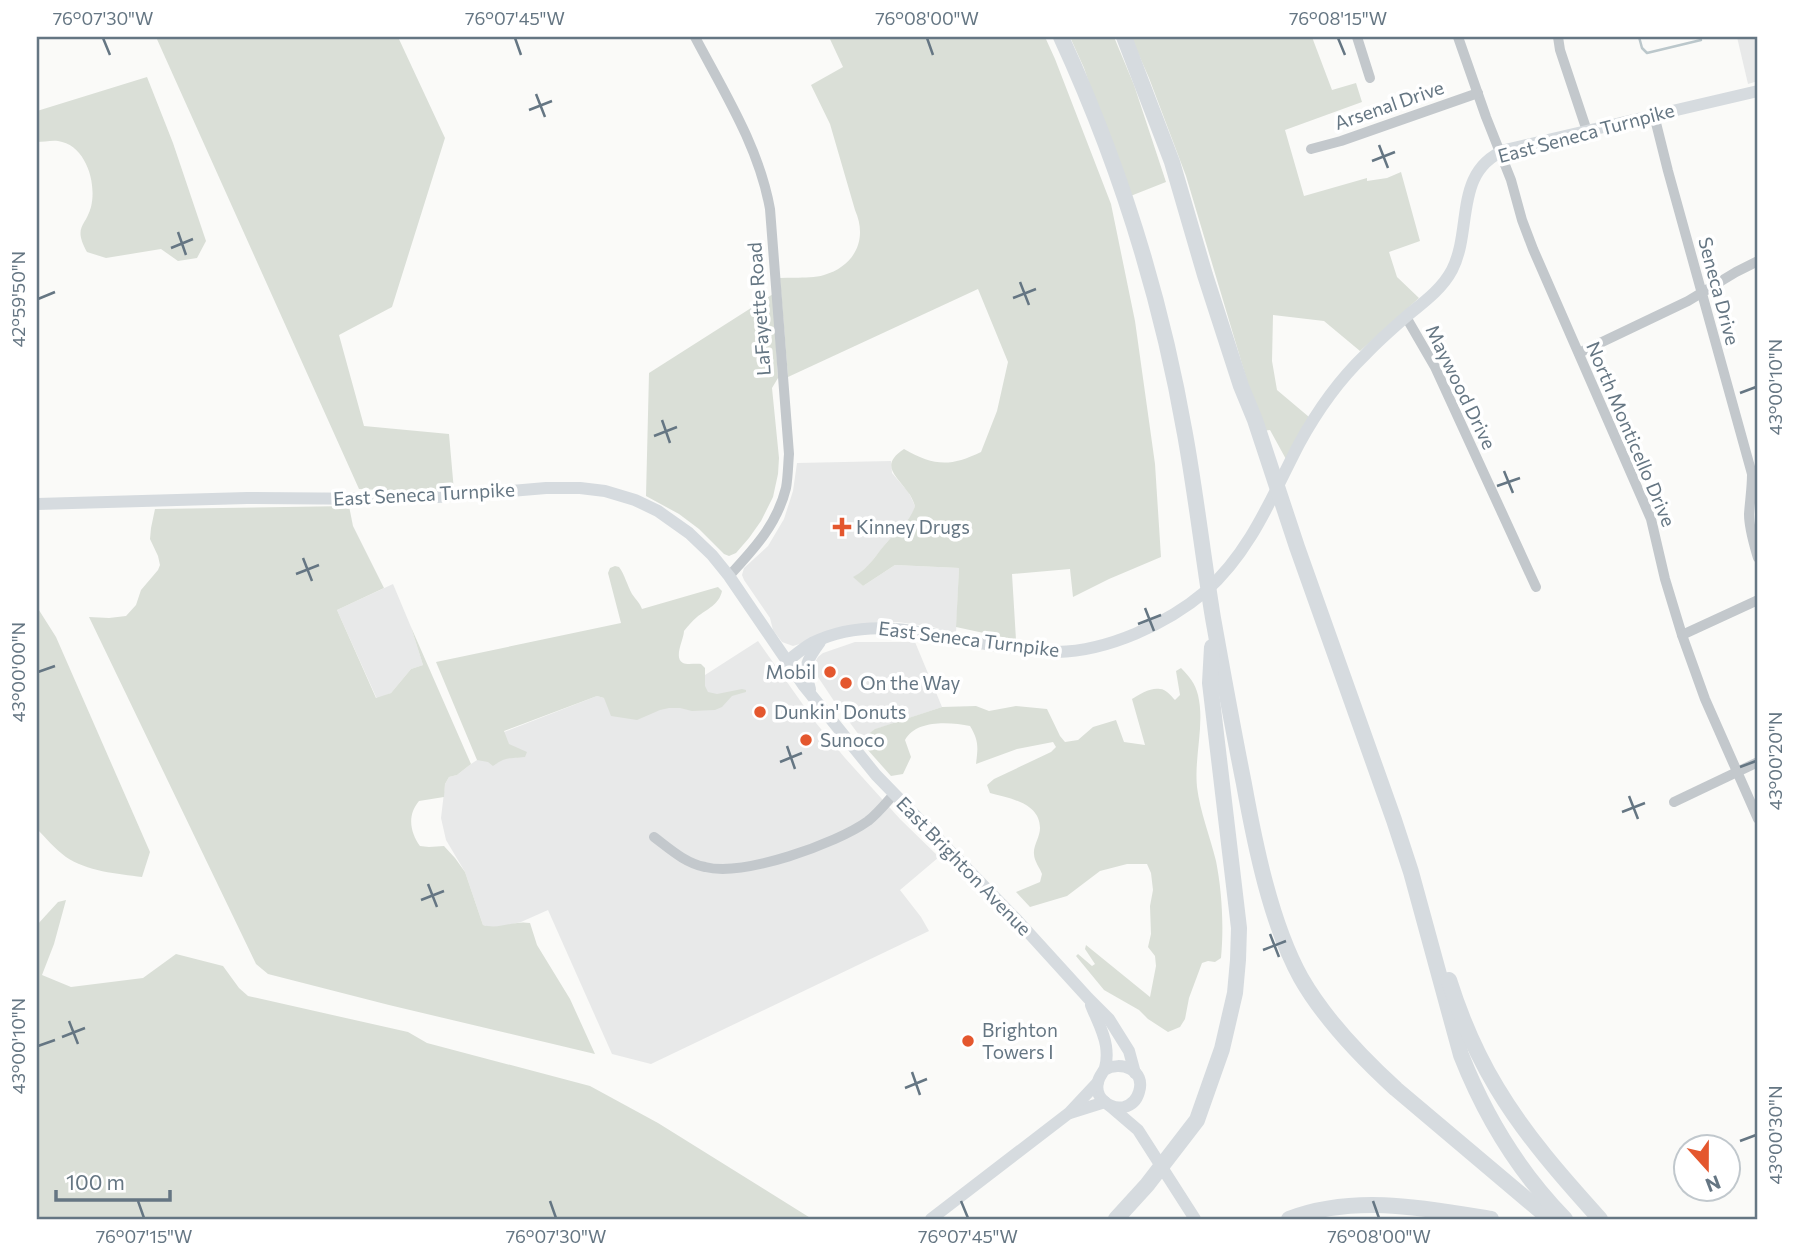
<svg xmlns="http://www.w3.org/2000/svg" width="1795" height="1256" viewBox="0 0 1795 1256" font-family="Commissioner,sans-serif">
  <style>
    .built { fill: #e8e9e9 }
    .green { fill: #dadfd7 }
    .lines { fill: none; stroke-linecap: round; stroke-linejoin: round }
    .stream { stroke: #bbc7cb; stroke-width: 2.5 }
    .minor { stroke: #c3c8cc; stroke-width: 10 }
    .major { stroke: #d6dbdf; stroke-width: 12 }
    .highway { stroke: #d6dbdf; stroke-width: 16 }
    .ticks { fill: none; stroke: #657683; stroke-width: 2.5 }
    .poi-dot { fill: #e4572e; stroke: #fff; stroke-width: 2.5 }
    .labels { text-anchor: middle; stroke-width: 7; stroke-linejoin: round; paint-order: stroke }
    .street-label { font-size: 19px; fill: #657683; stroke: #fff }
    .poi-label { font-size: 19px; fill: #657683; stroke: #fff; text-anchor: start }
    .neatline { fill: none; stroke: #657683; stroke-width: 2.5 }
    .ticks-label { font-size: 18px; text-anchor: middle; fill: #657683 }
  </style>
  <rect width="100%" height="100%" fill="#fafaf8"/>
  <!-- built -->
  <g class="built">
    <polygon points="1737,37 1758,37 1758,81 1748,84"/>
    <polygon points="891,461 892,473 909,493 915,506 912,515 904,527 888,541 864,571 854,577 863,586 895,565 959,568 956,634 933,627 898,622 865,624 793,646 782,642 773,630 770,618 744,580 742,575 744,568 768,546 784,519 793,491 797,463"/>
    <polygon points="393,584 411,627 423,665 411,669 391,693 377,699 337,610"/>
    <polygon points="758,641 816,723 845,758 900,819 939,857 900,890 921,917 929,931 651,1064 612,1054 548,910 521,922 505,926 493,928 483,925 465,872 446,840 441,818 445,784 449,777 457,775 471,764 477,760 482,760 504,732 597,696 604,698 683,679 705,675"/>
    <polygon points="855,642 915,642 942,707 876,729 862,739 836,704 814,671 814,664 818,657 823,653"/>
  </g>
  <!-- green -->
  <g class="green">
    <polygon points="156,37 398,37 445,138 392,307 339,335 364,426 449,434 454,491 426,492 359,489"/>
    <path d="M829,37h216l10,22 56,145 24,117 20,143 6,93 -52,22 -36,18 -3,-28 -58,5 4,66 -60,-13 3,-59 -64,-3 -32,21 -10,-9c17,-9 23,-23 35,-36 11,-13 21,-17 27,-35 -2,-5 -4,-11 -8,-15 -12,-17 -27,-26 -3,-42 30,17 46,18 77,3l16,-41 11,-49 -30,-73 -190,88 -8,-99c14,-1 31,1 44,-3 31,-9 44,-36 31,-65l-25,-86 -19,-39 32,-18z"/>
    <polygon points="1070,37 1114,37 1134,85 1166,182 1128,197 1084,68"/>
    <polygon points="1131,37 1312,37 1332,90 1356,83 1362,102 1285,130 1304,196 1367,178 1367,181 1387,178 1401,172 1420,241 1389,252 1397,277 1419,298 1360,351 1324,321 1273,315 1272,361 1277,390 1309,417 1287,461 1270,430 1262,431 1186,176 1149,78"/>
    <path d="M147,77l26,66 33,98 -9,17 -19,3 -17,-12 -55,9 -19,-6c-14,-26 -2,-24 4,-45 6,-24 -5,-62 -33,-66 -6,-1 -15,1 -21,1v-31z"/>
    <polygon points="773,294 778,378 772,388 779,458 778,474 773,497 761,521 749,538 736,553 729,556 724,554 699,529 679,514 646,496 649,373"/>
    <path d="M349,506l4,20 31,62 -47,22 39,88 15,-5 20,-24 12,-4 -12,-38 60,137 -14,11 -8,2 -4,7 -1,13 -25,4c-12,14 -9,31 1,45l9,1 15,-1 11,12 10,14 18,53c17,5 30,-5 47,-2l7,22 33,54 25,55 -206,-49 -121,-31 -12,-10 -167,-347 20,1 17,-2 10,-11 5,-15 17,-20 2,-5 -2,-9 -8,-17 1,-11 4,-19z"/>
    <path d="M615,566l4,1c6,8 8,18 13,27 4,6 8,9 10,15l76,-22 4,4c-3,14 -15,18 -25,26 -5,4 -9,9 -13,14 0,8 -11,27 -1,32 4,2 13,0 18,1l4,4v18l3,6 9,2 25,-5 4,1v2l-14,4 -10,11 -7,3 -23,1 -12,-3h-11l-9,2 -23,10 -26,-4 -7,-18 -7,-2 -93,35 5,13 18,8 -2,5c-15,2 -18,-1 -32,9l-5,-4 -11,-2 -41,-98 185,-39 -13,-50 2,-5z"/>
    <path d="M37,607l19,30 94,215 -8,25c-24,-3 -56,-6 -76,-20 -11,-8 -20,-19 -29,-28z"/>
    <path d="M1181,668c8,8 14,15 17,27 7,30 -4,61 -1,92 3,25 13,49 19,74 6,30 8,66 5,97l-6,4 -7,-1 -6,2 -13,35 -4,21 -5,8 -12,5 -20,-13 -9,-9 -35,-20 -28,-34 2,-2 14,12 3,-2 -10,-15 1,-4 64,52 6,-31 -1,-10 -7,-9 3,-13 -1,-28 3,-16 -2,-17 -4,-9h-20l-27,7 -33,25 -37,11 -14,-15 24,-10 2,-8c-2,-6 -8,-13 -8,-20 -1,-8 6,-17 6,-26 0,-25 -31,-30 -50,-35l-3,-8 7,-6 57,-27 5,-5 -3,-5 -36,7 -41,15c2,-17 3,-23 -6,-38 -19,-4 -54,-7 -65,14l6,17 -8,17 -12,2 -24,-27 -5,-10 13,-10 67,-22 34,-1 13,5 27,-5 31,3 13,27 5,6 13,-2 15,-13 23,-7 8,22 21,3 -13,-46c7,-5 20,-12 28,-10 6,0 11,7 15,11l5,-5 -4,-24z"/>
    <polygon points="66,900 54,944 42,975 71,987 143,978 176,954 223,966 239,988 248,996 408,1032 427,1043 590,1086 658,1123 812,1219 37,1219 37,925 58,902"/>
  </g>
  <g class="lines">
    <!-- stream -->
    <polyline class="stream" points="1639,37 1642,48 1647,53 1701,40"/>
    <!-- minor -->
    <g class="minor">
      <path d="M695,37c29,55 64,110 75,172l19,245c-1,11 -1,23 -3,34 -9,37 -33,62 -57,88"/>
      <polyline points="1357,37 1370,78"/>
      <polyline points="1458,37 1486,117 1511,180 1522,220 1533,249 1651,519 1665,579 1682,635 1705,699 1758,819"/>
      <polyline points="1558,37 1560,50 1587,131"/>
      <path d="M1654,115l14,56 84,303c0,14 -2,26 -3,40 0,15 5,30 9,44"/>
      <polyline points="1311,149 1341,141 1478,93"/>
      <polyline points="1406,317 1435,367 1536,587"/>
      <polyline points="1579,353 1688,301 1736,272 1758,261"/>
      <polyline points="1682,635 1758,600"/>
      <polyline points="1674,802 1758,762"/>
      <path d="M654,837c16,12 31,26 51,30 38,10 131,-23 163,-46 10,-8 18,-18 26,-27"/>
    </g>
    <!-- major -->
    <g class="major">
      <polyline points="37,504 247,498 390,499 438,497 546,488 580,488 605,491 635,500 658,511 689,533 712,555 729,576 804,686 876,775 1017,920 1088,998 1109,1019 1129,1051 1135,1073"/>
      <path d="M786,662c8,-6 17,-14 26,-19 49,-24 100,-14 150,-3 21,5 42,6 63,9 11,1 21,3 32,3 51,-1 110,-28 149,-61 45,-40 66,-95 93,-147 18,-33 39,-63 66,-89 13,-14 28,-27 43,-40 16,-13 34,-26 44,-45 21,-41 1,-98 53,-120l253,-59"/>
      <path d="M810,689c-7,-22 -4,-28 10,-47"/>
      <path d="M1091,1005c5,13 13,27 15,41 1,7 1,15 -1,22 -2,5 -6,8 -7,14 -4,16 12,28 26,25 8,-2 13,-8 15,-15 7,-22 -18,-32 -35,-22"/>
      <polyline points="1110,1106 1138,1130 1195,1219"/>
      <polyline points="1070,1113 1105,1102"/>
      <polyline points="931,1219 1069,1113 1098,1082"/>
    </g>
    <!-- highway -->
    <g class="highway">
      <path d="M1061,37c58,126 100,260 124,397 11,61 18,123 28,184 10,56 20,111 31,166 11,61 27,140 57,194 24,42 60,79 95,111l154,130"/>
      <path d="M1124,37l48,125 33,113 36,111 14,34 42,127 97,273 17,52 50,183c24,61 58,117 104,164"/>
      <path d="M1449,980c12,38 28,75 48,108 28,47 66,90 103,131"/>
      <polyline points="1116,1219 1147,1185 1197,1120 1222,1049 1235,993 1238,960 1239,928 1210,683 1212,647"/>
      <path d="M1289,1219c65,-25 136,-11 202,0"/>
    </g>
  </g>
  <!-- ticks -->
  <path class="ticks" d="M103,38l7,17M515,38l6,17M927,38l6,17M1338,38l7,17M536,94l9,23M529,110l23,-9M1379,145l9,23M1372,161l23,-9M178,232l8,23M171,248l22,-9M1020,282l9,23M1013,298l23,-9M38,299l17,-7M1740,393l16,-6M662,420l8,23M654,436l23,-9M1504,471l9,22M1497,486l23,-8M303,558l9,23M296,574l23,-9M1145,608l9,23M1138,624l23,-9M38,672l17,-6M787,746l8,23M780,762l22,-9M1740,767l16,-6M1629,796l9,23M1622,812l23,-9M428,884l9,23M421,900l23,-9M1270,934l9,23M1263,950l23,-9M69,1021l9,23M62,1037l23,-9M38,1046l17,-6M912,1072l8,23M905,1088l22,-9M1740,1141l16,-6M138,1201l6,17M550,1201l6,17M961,1201l7,17M1373,1201l6,17"/>
  <!-- markers -->
  <g class="poi-dot">
    <path d="M838.5 516.5h7v7h7v7h-7v7h-7v-7h-7v-7h7z"/>
    <circle cx="830" cy="672" r="7"/>
    <circle cx="846" cy="683" r="7"/>
    <circle cx="760" cy="712" r="7"/>
    <circle cx="806" cy="740" r="7"/>
    <circle cx="968" cy="1041" r="7"/>
  </g>
  <g class="labels">
    <!-- street labels -->
    <g class="street-label">
      <text transform="translate(1389 105) rotate(-19)" y="7">Arsenal Drive</text>
      <text transform="translate(1586 133) rotate(-15)" y="7">East Seneca Turnpike</text>
      <text transform="translate(1719 291) rotate(75)" y="7">Seneca Drive</text>
      <text transform="translate(759 309) rotate(-94)" y="7">LaFayette Road</text>
      <text transform="translate(1461 387) rotate(64)" y="7">Maywood Drive</text>
      <text transform="translate(1631 434) rotate(67)" y="7">North Monticello Drive</text>
      <text transform="translate(424 494) rotate(-3)" y="7">East Seneca Turnpike</text>
      <text transform="translate(969 639) rotate(7)" y="7">East Seneca Turnpike</text>
      <text transform="translate(964 866) rotate(46)" y="7">East Brighton Avenue</text>
    </g>
    <!-- poi labels -->
    <g class="poi-label">
      <text x="856" y="534">Kinney Drugs</text>
      <text x="816" y="679" text-anchor="end">Mobil</text>
      <text x="860" y="690">On the Way</text>
      <text x="774" y="719">Dunkin' Donuts</text>
      <text x="820" y="747">Sunoco</text>
      <text x="982" y="1037">Brighton<tspan x="982" dy="22">Towers I</tspan></text>
    </g>
  </g>
  <!-- border -->
  <rect width="1795" height="1256" fill="none" stroke="#ffffff" stroke-width="77"/>
  <!-- north arrow -->
  <g transform="translate(1707 1168) rotate(159)"><circle r="33" fill="#ffffff" stroke="#c1c8cd" stroke-width="2"/>
  <path d="M0-5L12 26L0 18L-12 26Z" fill="#e4572e"/>
  <text y="-10" font-size="19" font-weight="bold" text-anchor="middle" fill="#657683">N</text>
  </g>
  <!-- scale -->
  <path d="M56 1190v10h114v-10" fill="none" stroke="#657683" stroke-width="3.5"/>
  <text x="66" y="1190" font-size="21" fill="#657683" stroke="#ffffff" stroke-width="5" paint-order="stroke">100 m</text>
  <rect x="38" y="38" width="1718" height="1180" class="neatline"/>
  <g class="ticks-label">
    <text x="103" y="25">76°07'30"W</text>
    <text x="515" y="25">76°07'45"W</text>
    <text x="927" y="25">76°08'00"W</text>
    <text x="1338" y="25">76°08'15"W</text>
    <text transform="translate(19 299) rotate(-90)" y="6">42°59'50"N</text>
    <text transform="translate(1776 387) rotate(-90)" y="6">43°00'10"N</text>
    <text transform="translate(19 672) rotate(-90)" y="6">43°00'00"N</text>
    <text transform="translate(1776 761) rotate(-90)" y="6">43°00'20"N</text>
    <text transform="translate(19 1046) rotate(-90)" y="6">43°00'10"N</text>
    <text transform="translate(1776 1135) rotate(-90)" y="6">43°00'30"N</text>
    <text x="144" y="1243">76°07'15"W</text>
    <text x="556" y="1243">76°07'30"W</text>
    <text x="968" y="1243">76°07'45"W</text>
    <text x="1379" y="1243">76°08'00"W</text>
  </g>
</svg>
